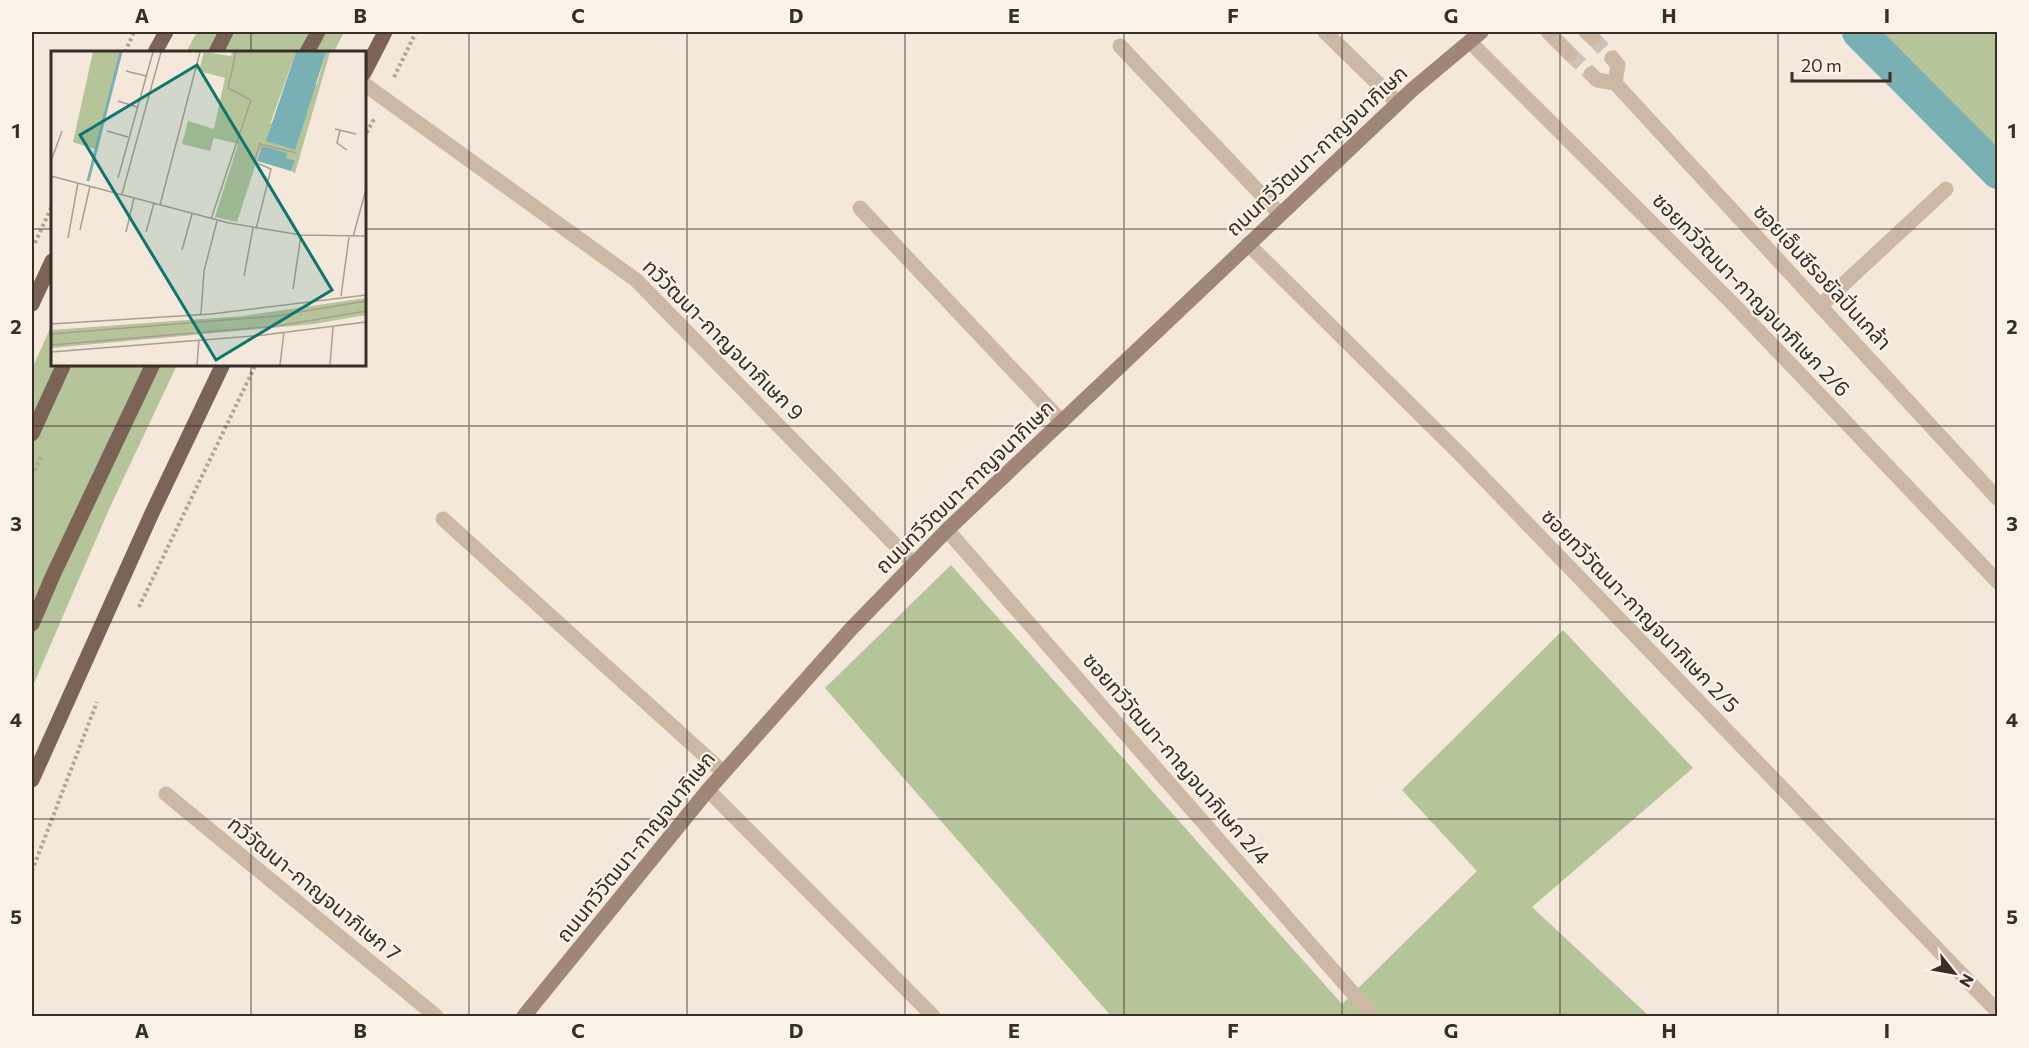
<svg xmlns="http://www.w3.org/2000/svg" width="2029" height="1048" viewBox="0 0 2029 1048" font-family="Commissioner,'Noto Sans Thai',sans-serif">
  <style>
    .green { fill: #b6c49a }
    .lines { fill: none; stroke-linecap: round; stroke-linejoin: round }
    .canal { stroke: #78b0b3; stroke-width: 34 }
    .street-tunnel { stroke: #cec3b7; stroke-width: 15; stroke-dasharray: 15 8; stroke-linecap: butt }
    .path { stroke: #b9a190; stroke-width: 4; stroke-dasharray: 3 3; stroke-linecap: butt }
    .lane { stroke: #cdb8a6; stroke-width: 15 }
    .street { stroke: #cdb8a6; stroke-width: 15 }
    .secondary { stroke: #a08677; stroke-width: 15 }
    .primary { stroke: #7b6357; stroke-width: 15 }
    .grid { fill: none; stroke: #382d27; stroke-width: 1.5; stroke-opacity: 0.55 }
    .labels { text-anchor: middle; stroke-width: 4.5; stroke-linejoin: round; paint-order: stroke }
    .street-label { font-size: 21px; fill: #382d27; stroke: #fbf2e8 }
    .inset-river { fill: none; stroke: #78b0b3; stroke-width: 3 }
    .inset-road { fill: none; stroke: #a99d93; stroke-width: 1.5 }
    .view { fill: #0f766e; fill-opacity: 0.15; stroke: #0f766e; stroke-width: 3 }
    .inset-edge { fill: none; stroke: #382d27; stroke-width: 3 }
    .neatline { fill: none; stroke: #382d27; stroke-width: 2 }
    .grid-label { font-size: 20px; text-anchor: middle; font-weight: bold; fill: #382d27 }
  </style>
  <rect width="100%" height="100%" fill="#f4e8db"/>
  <!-- green -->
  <g class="green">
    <polygon points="197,32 344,32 334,52 186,52"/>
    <polygon points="1886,32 1997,32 1997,186 1864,51"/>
    <polygon points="52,324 52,364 177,365 110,507 32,688 32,369"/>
    <polygon points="951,565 1342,1004 1477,871 1402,790 1563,630 1693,768 1532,907 1649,1016 1111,1016 825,688"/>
  </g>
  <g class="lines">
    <!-- canal -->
    <polyline class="canal" points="1859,32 1998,172"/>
    <!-- street-tunnel -->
    <g class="street-tunnel">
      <polyline points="1593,38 1612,58"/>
      <polyline points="1570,54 1591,74"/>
    </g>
    <!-- path -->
    <g class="path">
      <polyline points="125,52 134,32"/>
      <polyline points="394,77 416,32"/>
      <polyline points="364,138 374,119"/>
      <polyline points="35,243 52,206"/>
      <polyline points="32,476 42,456"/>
      <polyline points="139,607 256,364"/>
      <polyline points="32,871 97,702"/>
    </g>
    <!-- lane -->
    <g class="lane">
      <polyline points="1120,46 1280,214"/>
      <polyline points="860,208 1062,422"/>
      <polyline points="443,519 723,772"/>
    </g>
    <!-- street -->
    <g class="street">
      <polyline points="1325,32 1398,103"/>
      <polyline points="1548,32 1570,54"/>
      <polyline points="1586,32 1593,38"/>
      <polyline points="1470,42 1733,304 1998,582"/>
      <polyline points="1612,58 1618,65 1615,83"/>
      <polyline points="1591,74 1597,80 1615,83 1998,499"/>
      <polyline points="364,84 636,280 914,564"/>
      <polyline points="1248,244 1464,458 1998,1012"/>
      <polyline points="1820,306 1946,189"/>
      <polyline points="947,530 1373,1016"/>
      <polyline points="708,790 933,1016"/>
      <polyline points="166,794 436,1016"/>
    </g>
    <!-- secondary -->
    <polyline class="secondary" points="524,1016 708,790 850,630 947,530 1413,89 1481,32"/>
    <!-- primary -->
    <g class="primary">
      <polyline points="155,52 166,32"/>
      <polyline points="216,52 226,32"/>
      <polyline points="307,52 318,32"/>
      <polyline points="364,73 385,32"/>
      <polyline points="32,304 52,261"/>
      <polyline points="32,434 64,364"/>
      <polyline points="32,624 54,573 153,364"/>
      <polyline points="32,780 152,513 223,364"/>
    </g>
  </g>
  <!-- grid -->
  <path class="grid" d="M251,32v20M469,32v984M687,32v984M905,32v984M1124,32v984M1342,32v984M1560,32v984M1778,32v984M32,229h20M364,229h1634M251,364v652M32,426h1966M32,622h1966M32,819h1966"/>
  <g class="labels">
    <!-- street labels -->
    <g class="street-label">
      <text transform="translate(1317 151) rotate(-43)" y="7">ถนนทวีวัฒนา-กาญจนาภิเษก</text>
      <text transform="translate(1822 277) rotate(47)" y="7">ซอยเอ็นซีรอยัลปิ่นเกล้า</text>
      <text transform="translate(1751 295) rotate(46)" y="7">ซอยทวีวัฒนา-กาญจนาภิเษก 2/6</text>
      <text transform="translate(723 340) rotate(45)" y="7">ทวีวัฒนา-กาญจนาภิเษก 9</text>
      <text transform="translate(965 487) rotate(-44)" y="7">ถนนทวีวัฒนา-กาญจนาภิเษก</text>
      <text transform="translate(1640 611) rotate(46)" y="7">ซอยทวีวัฒนา-กาญจนาภิเษก 2/5</text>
      <text transform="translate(1176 759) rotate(49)" y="7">ซอยทวีวัฒนา-กาญจนาภิเษก 2/4</text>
      <text transform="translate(636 847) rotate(-51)" y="7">ถนนทวีวัฒนา-กาญจนาภิเษก</text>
      <text transform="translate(314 889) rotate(39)" y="7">ทวีวัฒนา-กาญจนาภิเษก 7</text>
    </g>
  </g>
  <!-- overview -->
  <g transform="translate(51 51)">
    <rect width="315" height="315" fill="#f4e8db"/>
    <path d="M42,1h29l-25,98 -24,-8zM153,1l27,4 1,-4h64l-26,72 47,-40 9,-32h4l-35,121 -4,-2 4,-11 -35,-9 -23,71 -22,-5 23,-73 -24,-6 -4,13 -28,-7 6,-23 26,8 11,-51 -26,-7zM315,247v17l-52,9 -263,24v-18l191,-14z" fill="#b6c49a"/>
    <path d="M245,1h30l-31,98 -29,-9zM211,95l25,7 -1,5 9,2 -4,11 -34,-10z" fill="#78b0b3"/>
    <path class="inset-river" d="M37,130l33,-129"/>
    <path class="inset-road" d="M75,20l20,5M67,50l19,6M284,78l21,5M289,79l-3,13 10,7M56,80l21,6M0,110l11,-30M0,125l178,47 72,12 65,1M67,127l35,-126M71,143l39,-142M109,154l40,-153M160,168l40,-119 -23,-12 8,-36M205,178l15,-60 -17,-7 6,-18 36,9M29,179l10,-44M75,181l8,-34M95,181l8,-29M302,186l13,-48M17,187l10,-55M131,199l10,-36M193,225l9,-48M242,238l8,-54M290,245l8,-59M150,263l3,-43 13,-50M0,273l160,-10 155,-19M0,283l225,-18 90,-15M0,294l227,-19 88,-15M0,301l213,-17 102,-13M146,314l2,-25M229,314l4,-33M279,314l3,-38"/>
    <path class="view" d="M146,14l135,225 -116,70 -136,-225z"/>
    <rect width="315" height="315" class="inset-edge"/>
  </g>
  <!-- border -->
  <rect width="2029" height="1048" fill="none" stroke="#fbf2e8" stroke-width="66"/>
  <!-- north arrow -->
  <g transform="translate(1954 973) rotate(121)" stroke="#fbf2e8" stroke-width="4.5" paint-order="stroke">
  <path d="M0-4.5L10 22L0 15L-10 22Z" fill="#382d27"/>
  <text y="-9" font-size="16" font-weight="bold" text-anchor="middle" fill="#382d27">N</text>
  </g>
  <!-- scale -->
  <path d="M1792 72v9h98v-9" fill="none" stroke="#382d27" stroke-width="3"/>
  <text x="1801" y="72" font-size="18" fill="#382d27" stroke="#fbf2e8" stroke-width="4.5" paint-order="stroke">20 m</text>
  <rect x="33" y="33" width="1963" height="982" class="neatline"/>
  <g class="grid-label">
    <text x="142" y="23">A</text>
    <text x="360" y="23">B</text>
    <text x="578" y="23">C</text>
    <text x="796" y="23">D</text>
    <text x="1014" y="23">E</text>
    <text x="1233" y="23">F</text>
    <text x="1451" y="23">G</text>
    <text x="1669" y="23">H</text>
    <text x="1887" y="23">I</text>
    <text x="16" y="138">1</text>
    <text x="2012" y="138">1</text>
    <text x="16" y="334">2</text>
    <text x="2012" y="334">2</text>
    <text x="16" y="531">3</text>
    <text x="2012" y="531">3</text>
    <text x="16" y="727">4</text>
    <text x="2012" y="727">4</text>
    <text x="16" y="924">5</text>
    <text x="2012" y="924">5</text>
    <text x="142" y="1038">A</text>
    <text x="360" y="1038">B</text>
    <text x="578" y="1038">C</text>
    <text x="796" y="1038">D</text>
    <text x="1014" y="1038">E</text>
    <text x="1233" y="1038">F</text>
    <text x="1451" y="1038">G</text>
    <text x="1669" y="1038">H</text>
    <text x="1887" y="1038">I</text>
  </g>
</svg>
